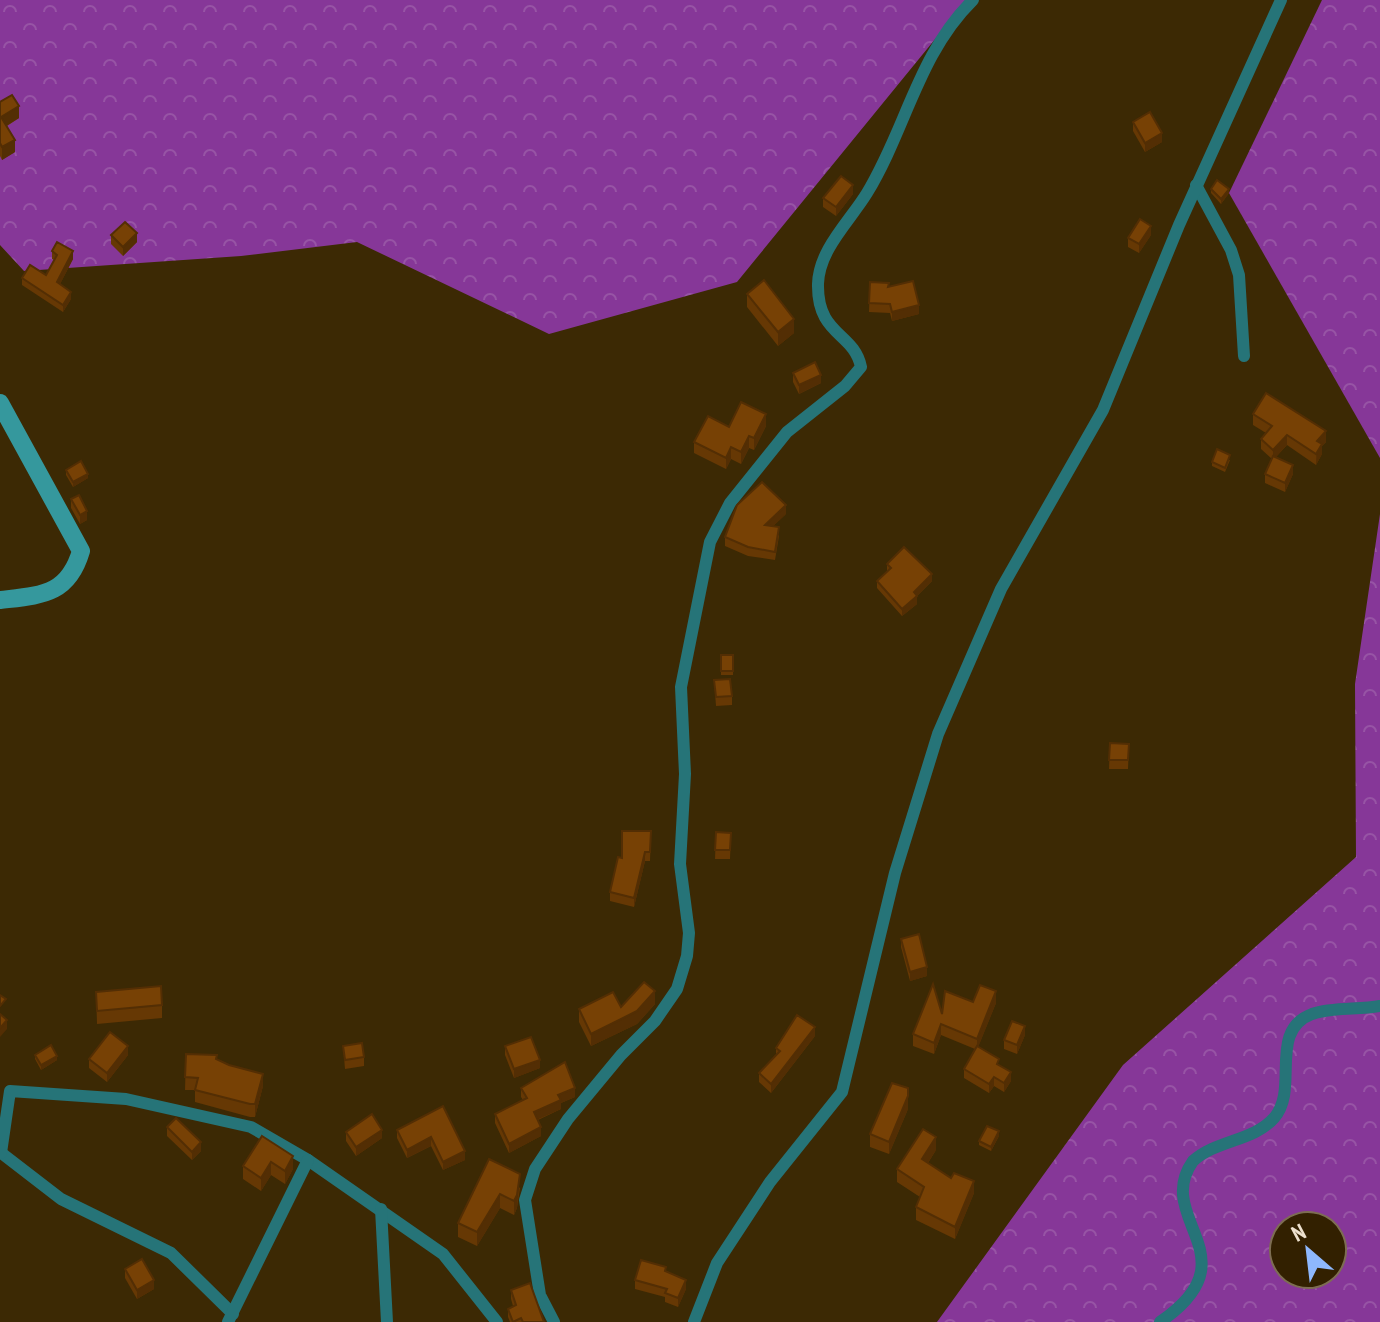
<svg xmlns="http://www.w3.org/2000/svg" width="1380" height="1322" viewBox="0 0 1380 1322" font-family="'PT Sans Narrow',sans-serif">
  <style>
    .forest { fill: url(#forest-crowns); fill-rule: evenodd }
    .lines { fill: none; stroke-linecap: round; stroke-linejoin: round }
    .street { stroke: #267478; stroke-width: 12 }
    .secondary { stroke: #35989d; stroke-width: 18 }
    .wall { fill: #663804 }
    .shaded-wall { fill: #532e04 }
    .building { fill: #774105; stroke: #532e04; stroke-width: 2 }
  </style>
  <defs>
    <pattern id="forest-crowns" width="20" height="18" patternUnits="userSpaceOnUse" patternTransform="scale(2)"><rect width="20" height="18" fill="#863798"/><path d="M2 6a3 3 0 1 1 6 0M12 15a3 3 0 1 1 6 0" fill="none" stroke="#9754a5"/></pattern>
  </defs>
  <rect width="100%" height="100%" fill="#3c2904"/>
  <!-- forest -->
  <g class="forest">
    <polygon points="0,0 967,0 737,282 549,334 357,242 241,256 24,271 0,245"/>
    <polygon points="1322,0 1380,0 1380,458 1229,193"/>
    <path d="M1380,514v808h-443l186,-257 233,-208 -1,-173zM1284,1226h48v48h-48z"/>
  </g>
  <g class="lines">
    <!-- street -->
    <g class="street">
      <polyline points="1196,185 1231,250 1239,275 1244,356"/>
      <polyline points="0,1152 61,1199 171,1253 233,1314"/>
      <polyline points="1,1153 10,1091 126,1099 251,1127 308,1160 443,1254 497,1322"/>
      <polyline points="381,1209 387,1322"/>
      <polyline points="228,1322 308,1160"/>
      <path d="M554,1322l-14,-27 -15,-95 10,-31 33,-50 53,-64 34,-34 22,-32 10,-33 2,-23 -9,-69 5,-90 -4,-87 29,-145 20,-39 57,-71 58,-46 16,-19c-7,-35 -44,-31 -43,-83 1,-35 32,-63 49,-91 39,-64 51,-139 106,-193"/>
      <polyline points="694,1322 717,1263 770,1182 842,1092 895,873 938,734 1001,589 1103,410 1179,225 1281,0"/>
      <path d="M1160,1322c95,-65 -8,-103 33,-161 23,-21 61,-20 81,-43 26,-29 -7,-87 38,-104 21,-7 47,-4 68,-8"/>
    </g>
    <!-- secondary -->
    <path class="secondary" d="M0,403l81,148c-13,44 -39,44 -81,49"/>
  </g>
  <!-- wall -->
  <g class="wall">
    <polygon points="0,102 19,118 7,126 15,152 2,160 0,156"/>
    <polygon points="1133,122 1162,142 1145,152 1133,131"/>
    <polygon points="1211,189 1229,193 1221,204 1211,193"/>
    <polygon points="853,194 836,216 823,207 823,198"/>
    <polygon points="111,235 137,242 123,256 111,244"/>
    <polygon points="1151,235 1139,253 1128,247 1128,238"/>
    <polygon points="52,251 73,259 60,284 71,299 63,312 22,285 22,278 46,275 54,260 52,259"/>
    <polygon points="870,282 888,287 919,314 892,321 890,313 869,312"/>
    <polygon points="747,294 794,333 778,346 747,307"/>
    <polygon points="793,373 821,383 799,394 793,382"/>
    <polygon points="1253,414 1326,442 1322,446 1322,454 1316,465 1287,445 1276,457 1293,474 1285,492 1265,483 1265,474 1272,459 1261,449 1261,439 1266,433 1253,425"/>
    <polygon points="766,426 754,450 749,448 741,464 731,459 726,469 694,453 694,442 729,427"/>
    <polygon points="1230,460 1225,472 1212,466 1212,462"/>
    <polygon points="66,470 88,478 73,487 66,475"/>
    <polygon points="71,499 87,520 80,524 71,508"/>
    <polygon points="786,514 773,526 779,536 775,560 748,556 725,546 725,537"/>
    <polygon points="887,564 932,581 917,596 917,604 902,616 877,588 877,581 887,572"/>
    <rect x="721" y="655" width="12" height="20"/>
    <polygon points="714,680 732,696 732,705 716,706"/>
    <polygon points="1110,743 1129,744 1128,769 1109,769"/>
    <polygon points="651,831 650,861 645,861 634,907 610,901 610,892 622,858"/>
    <polygon points="716,832 731,833 730,859 715,859"/>
    <polygon points="901,939 927,976 910,981 901,947"/>
    <polygon points="96,992 162,1005 162,1018 97,1024"/>
    <polygon points="973,1002 996,1003 978,1047 999,1065 1011,1081 1004,1092 994,1086 989,1093 964,1078 964,1069 975,1049 941,1035 934,1054 913,1046 913,1034 942,1014"/>
    <polygon points="655,1004 637,1024 591,1046 579,1022 579,1009"/>
    <polygon points="1025,1035 1017,1054 1004,1049 1004,1040"/>
    <polygon points="815,1036 771,1093 759,1082 759,1073 776,1056 776,1048"/>
    <polygon points="343,1046 364,1057 364,1066 345,1069"/>
    <polygon points="505,1046 540,1068 514,1078 505,1055"/>
    <polygon points="186,1054 216,1059 263,1086 255,1117 250,1117 195,1102 195,1090 185,1090"/>
    <polygon points="35,1055 57,1060 41,1070 35,1059"/>
    <polygon points="128,1055 107,1082 89,1068 89,1059"/>
    <polygon points="521,1088 575,1097 561,1103 561,1109 538,1120 541,1136 509,1153 495,1123 495,1114 523,1100 521,1097"/>
    <polygon points="443,1106 465,1160 443,1170 431,1146 407,1158 397,1138 397,1130"/>
    <polygon points="908,1109 889,1154 870,1147 870,1134"/>
    <polygon points="167,1127 201,1151 192,1160 167,1136"/>
    <polygon points="346,1132 382,1138 356,1156 346,1141"/>
    <polygon points="262,1136 293,1169 285,1184 271,1175 261,1191 243,1179 243,1166"/>
    <polygon points="999,1136 991,1151 979,1145 979,1141"/>
    <polygon points="936,1150 928,1163 974,1193 955,1239 916,1220 916,1207 920,1197 897,1182 897,1169"/>
    <polygon points="489,1159 520,1188 517,1208 514,1215 500,1208 477,1246 458,1237 458,1223"/>
    <polygon points="125,1269 154,1289 137,1299 125,1278"/>
    <polygon points="666,1271 686,1289 678,1307 665,1302 665,1297 635,1289 635,1280"/>
    <polygon points="511,1290 544,1322 510,1322 508,1317 508,1309 513,1306 511,1299"/>
  </g>
  <!-- shaded-wall -->
  <g class="shaded-wall">
    <polygon points="19,106 19,118 1,129 1,117"/>
    <polygon points="1162,133 1162,142 1145,152 1145,143"/>
    <polygon points="15,140 15,152 2,160 2,147"/>
    <polygon points="853,185 853,194 836,216 836,207"/>
    <polygon points="1229,189 1229,193 1221,204 1221,199"/>
    <polygon points="1151,226 1151,235 1139,253 1139,244"/>
    <polygon points="137,233 137,242 123,256 123,247"/>
    <polygon points="73,251 73,259 57,290 57,282"/>
    <polygon points="71,292 71,299 63,312 63,305"/>
    <polygon points="919,305 919,314 892,321 892,312"/>
    <polygon points="794,319 794,333 778,346 778,332"/>
    <polygon points="821,375 821,383 799,394 799,385"/>
    <polygon points="766,414 766,426 754,450 754,438"/>
    <polygon points="1326,431 1326,442 1322,446 1322,454 1316,465 1317,441"/>
    <polygon points="1287,435 1287,445 1273,460 1273,450"/>
    <polygon points="749,436 749,448 741,464 741,452"/>
    <polygon points="731,447 731,459 726,469 726,458"/>
    <polygon points="1293,465 1293,474 1285,492 1285,483"/>
    <polygon points="88,474 88,478 73,487 73,482"/>
    <polygon points="786,505 786,514 765,534 765,525"/>
    <polygon points="87,511 87,520 80,524 80,515"/>
    <polygon points="932,574 932,581 917,596 917,604 902,616 902,609 914,592"/>
    <polygon points="645,852 645,861 634,907 634,898"/>
    <polygon points="927,967 927,976 910,981 910,972"/>
    <polygon points="655,991 655,1004 637,1024 591,1046 591,1034"/>
    <polygon points="996,991 996,1003 977,1050 977,1039"/>
    <polygon points="7,1020 7,1029 0,1037 0,1028"/>
    <polygon points="941,1024 941,1035 934,1054 934,1043"/>
    <polygon points="1025,1026 1025,1035 1017,1054 1017,1045"/>
    <polygon points="815,1027 815,1036 771,1093 771,1084"/>
    <polygon points="128,1046 128,1055 107,1082 107,1073"/>
    <polygon points="57,1056 57,1060 41,1070 41,1065"/>
    <polygon points="540,1060 540,1068 514,1078 514,1069"/>
    <polygon points="1011,1072 1011,1081 1004,1092 1004,1083"/>
    <polygon points="263,1074 263,1086 255,1117 255,1104"/>
    <polygon points="994,1077 994,1086 989,1093 989,1084"/>
    <polygon points="575,1088 575,1097 561,1103 561,1109 534,1121 534,1112 558,1095"/>
    <polygon points="908,1096 908,1109 889,1154 889,1142"/>
    <polygon points="541,1127 541,1136 509,1153 509,1144"/>
    <polygon points="382,1130 382,1138 356,1156 356,1147"/>
    <polygon points="999,1131 999,1136 991,1151 991,1147"/>
    <polygon points="431,1137 431,1146 407,1158 407,1150"/>
    <polygon points="936,1137 936,1150 922,1172 922,1159"/>
    <polygon points="201,1142 201,1151 192,1160 192,1152"/>
    <polygon points="465,1151 465,1160 443,1170 443,1162"/>
    <polygon points="293,1156 293,1169 285,1184 285,1171"/>
    <polygon points="271,1162 271,1175 261,1191 261,1178"/>
    <polygon points="520,1174 517,1208 514,1215 514,1201"/>
    <polygon points="974,1181 974,1193 955,1239 955,1227"/>
    <polygon points="500,1194 500,1208 477,1246 477,1232"/>
    <polygon points="154,1280 154,1289 137,1299 137,1290"/>
    <polygon points="686,1280 686,1289 678,1307 678,1298"/>
  </g>
  <!-- building -->
  <g class="building">
    <polygon points="12,95 19,106 1,117 15,140 2,147 0,143 0,102"/>
    <polygon points="1150,112 1162,133 1145,143 1133,122"/>
    <polygon points="841,176 853,185 836,207 823,198"/>
    <polygon points="1217,180 1229,189 1221,199 1211,189"/>
    <polygon points="1140,219 1151,226 1139,244 1128,238"/>
    <polygon points="125,222 137,233 123,247 111,235"/>
    <polygon points="57,242 73,251 57,282 71,292 63,305 22,278 30,265 46,275 57,255 52,251"/>
    <polygon points="764,280 794,319 778,332 747,294"/>
    <polygon points="913,281 919,305 892,312 890,304 869,303 870,282 889,283 888,287"/>
    <polygon points="815,362 821,375 799,385 793,373"/>
    <polygon points="1266,393 1326,431 1317,441 1322,444 1316,454 1287,435 1273,450 1261,439 1272,426 1253,414"/>
    <polygon points="741,402 766,414 754,438 749,436 741,452 731,447 726,458 694,442 708,416 729,427"/>
    <polygon points="1217,449 1230,455 1225,468 1212,462"/>
    <polygon points="1273,456 1293,465 1285,483 1265,474"/>
    <polygon points="81,461 88,474 73,482 66,470"/>
    <polygon points="762,482 786,505 765,525 779,527 775,552 748,547 725,537 737,505"/>
    <polygon points="79,495 87,511 80,515 71,499"/>
    <polygon points="904,547 932,574 914,592 917,596 902,609 877,581 891,568 887,564"/>
    <rect x="721" y="655" width="12" height="16"/>
    <polygon points="730,679 732,696 716,697 714,680"/>
    <polygon points="1110,743 1129,744 1128,760 1109,760"/>
    <polygon points="622,831 651,831 650,852 645,852 634,898 610,892 618,857 622,858"/>
    <polygon points="716,832 731,833 730,850 715,850"/>
    <polygon points="919,934 927,967 910,972 901,939"/>
    <polygon points="644,982 655,991 637,1011 591,1034 579,1009 613,992 621,1007"/>
    <polygon points="933,984 942,1014 945,991 973,1002 980,985 996,991 977,1039 941,1024 934,1043 913,1034"/>
    <polygon points="161,986 162,1005 97,1011 96,992"/>
    <polygon points="0,995 6,999 0,1006"/>
    <polygon points="0,1014 7,1020 0,1028"/>
    <polygon points="797,1015 815,1027 771,1084 759,1073 780,1051 776,1048"/>
    <polygon points="1012,1021 1025,1026 1017,1045 1004,1040"/>
    <polygon points="110,1032 128,1046 107,1073 89,1059"/>
    <polygon points="531,1037 540,1060 514,1069 505,1046"/>
    <polygon points="362,1043 364,1057 345,1060 343,1046"/>
    <polygon points="51,1045 57,1056 41,1065 35,1055"/>
    <polygon points="977,1046 999,1059 997,1064 1011,1072 1004,1083 994,1077 989,1084 964,1069"/>
    <polygon points="186,1054 217,1055 216,1059 229,1065 263,1074 255,1104 250,1104 195,1090 198,1078 185,1077"/>
    <polygon points="565,1062 575,1088 558,1095 561,1100 534,1112 541,1127 509,1144 495,1114 527,1098 521,1088"/>
    <polygon points="892,1083 908,1088 908,1096 889,1142 870,1134"/>
    <polygon points="443,1106 465,1151 443,1162 431,1137 407,1150 397,1130"/>
    <polygon points="372,1114 382,1130 356,1147 346,1132"/>
    <polygon points="176,1118 201,1142 192,1152 167,1127"/>
    <polygon points="987,1126 999,1131 991,1147 979,1141"/>
    <polygon points="923,1129 936,1137 922,1159 951,1178 954,1173 974,1181 955,1227 916,1207 924,1187 897,1169"/>
    <polygon points="262,1136 293,1156 285,1171 271,1162 261,1178 243,1166"/>
    <polygon points="489,1159 520,1174 517,1195 514,1201 500,1194 477,1232 458,1223"/>
    <polygon points="142,1259 154,1280 137,1290 125,1269"/>
    <polygon points="641,1260 666,1267 665,1271 686,1280 678,1298 665,1293 667,1289 635,1280"/>
    <polygon points="530,1283 544,1322 523,1322 521,1318 513,1322 508,1309 516,1305 511,1290"/>
  </g>
  <!-- north arrow -->
  <g transform="translate(1308 1250) rotate(332)"><circle r="38" fill="#322000" stroke="#7d6d52" stroke-width="2"/>
  <path d="M0-6L14 30L0 20L-14 30Z" fill="#8eb8fd"/>
  <text y="-12" font-size="22" font-weight="bold" text-anchor="middle" fill="#ede1ce">N</text>
  </g>
</svg>
